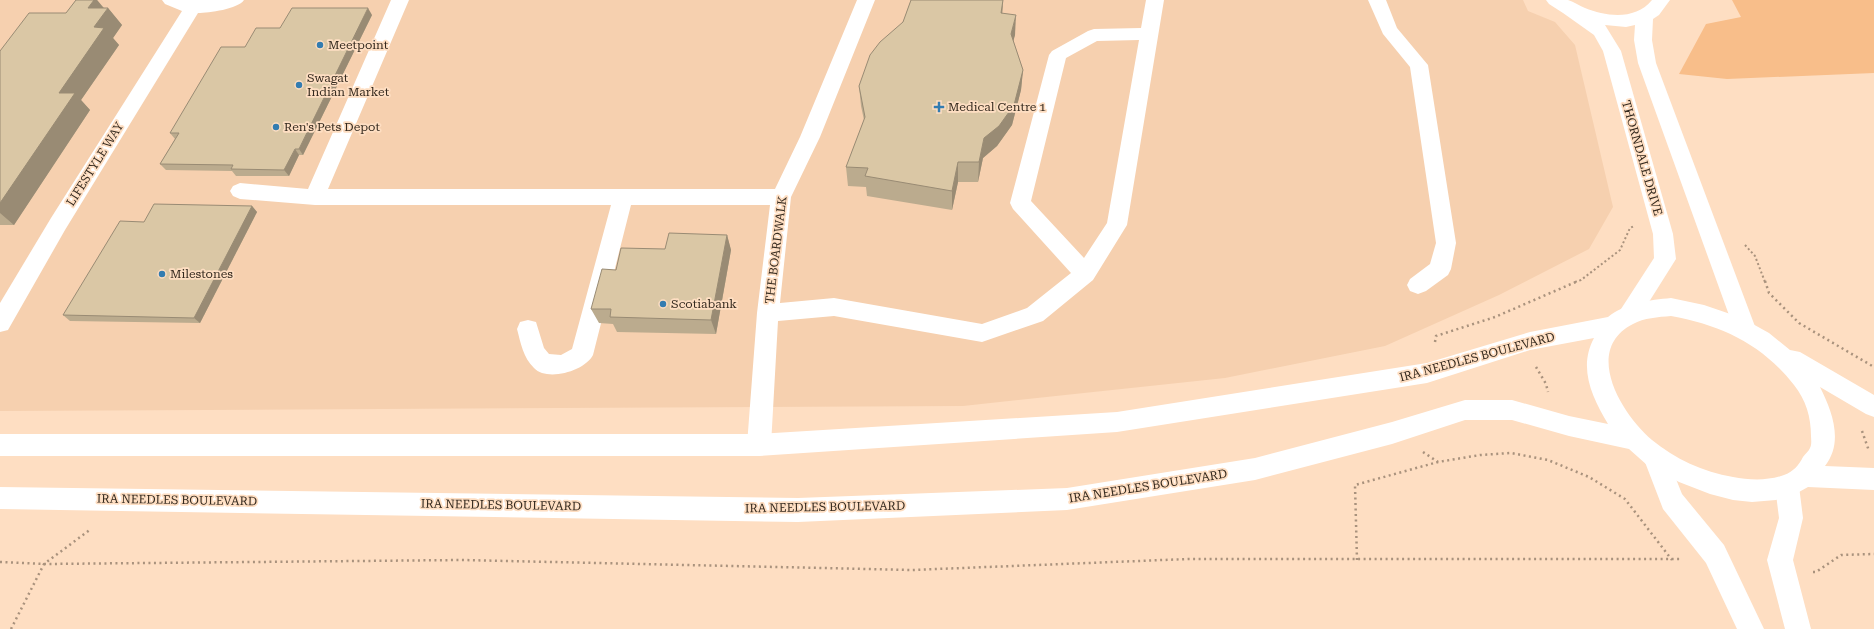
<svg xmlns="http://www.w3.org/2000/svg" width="1874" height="629" viewBox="0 0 1874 629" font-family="'Roboto Serif',serif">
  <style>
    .built { fill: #f6d0af }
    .green { fill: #f8be8a }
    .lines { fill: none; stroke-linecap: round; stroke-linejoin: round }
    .path-far1 { stroke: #a9927d; stroke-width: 2; stroke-dasharray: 2 2.5; stroke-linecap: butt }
    .path { stroke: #a9927d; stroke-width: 2.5; stroke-dasharray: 2 3.5; stroke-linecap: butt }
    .minor { fill: #fff; fill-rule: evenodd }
    .major { fill: #fff; fill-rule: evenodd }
    .wall { fill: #bbab8e }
    .shaded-wall { fill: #998b74 }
    .building { fill: #dac7a5; stroke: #998b74 }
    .poi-dot { fill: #337cb0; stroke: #fedec2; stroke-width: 1.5 }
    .labels { text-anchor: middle; stroke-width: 3.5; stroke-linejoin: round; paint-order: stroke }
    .poi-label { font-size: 12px; fill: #34291e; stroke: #fedec2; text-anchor: start }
    .street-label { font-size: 12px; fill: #34291e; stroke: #fedec2 }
  </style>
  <rect width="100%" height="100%" fill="#fedec2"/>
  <!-- built -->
  <polygon class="built" points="0,0 1523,0 1528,11 1555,22 1575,45 1613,207 1589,249 1499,295 1385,346 1225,378 963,406 0,411"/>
  <!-- green -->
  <polygon class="green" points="1732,0 1874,0 1874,73 1727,79 1679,74 1706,24 1741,17"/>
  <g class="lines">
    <!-- path-far1 -->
    <g class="path-far1">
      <polyline points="1745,245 1755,256 1765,282"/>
      <polyline points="1575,282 1581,280 1620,250 1630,228 1634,226"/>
    </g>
    <!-- path -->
    <g class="path">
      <polyline points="1765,281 1769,293 1799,323 1874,367"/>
      <polyline points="1435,342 1436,336 1495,317 1578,281"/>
      <polyline points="1536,367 1546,384 1548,392"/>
      <polyline points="1862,431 1869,451"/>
      <polyline points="1423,452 1438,462"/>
      <polyline points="1357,560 1355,485 1438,462 1480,455 1511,453 1548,460 1589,477 1625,499 1672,560"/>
      <polyline points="0,562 44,564 462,560 912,570 1188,559 1681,559"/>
      <polyline points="1813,572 1816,572 1841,555 1874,554"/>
      <polyline points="11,629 44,564 91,529"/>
    </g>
    <!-- minor -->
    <g class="minor">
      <path d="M162,0h82c-6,9 -35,13 -46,13l-133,217 -57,100 -8,2v-29l51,-85 131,-207 -17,-7z"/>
      <path d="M391,0h18l-81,189h447l25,-52 57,-137h18l-55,137 -29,60 -11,106 54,-5 148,26 45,-16 44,-35 -58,-64 -3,-6 39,-148 3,-4 36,-20 6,-2 47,-1 5,-28h18l-37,225 -34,55 -50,41 -61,21 -148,-26 -56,5 -7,124 -4,8 -8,3 -8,-3 -4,-8 10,-132 13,-108h-139l-38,150c-8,16 -46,27 -59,13 -11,-11 -13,-24 -17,-39l3,-7 8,-2 8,2 8,26 5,6 12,1 11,-6 39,-144h-296l-75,-6 -7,-3 -3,-5 3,-5 7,-3 68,6zM1139,40l-32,183 -23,35 -53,-57 35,-143 31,-17z"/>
      <polygon points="1368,0 1386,0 1397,28 1428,65 1456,243 1451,269 1448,275 1426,291 1418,294 1410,291 1407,285 1410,279 1430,264 1436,243 1410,67 1383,34"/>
      <path d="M1546,0c7,0 16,0 22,0 6,2 12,6 17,8 22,9 51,12 67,-8h18l-11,15 -6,4 -1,21 4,23 100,266 -3,7 -8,2 -8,-2 -3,-7 -96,-266 -4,-23 1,-15 -9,2 -21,-2 16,26 52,183 3,25 -39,62 -8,3 -8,-3 -3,-6 3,-6 33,-51 -1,-24 -50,-183 -9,-16 -31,-22 -14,-9z"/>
      <polygon points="1655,446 1664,449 1682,494 1724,545 1764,629 1737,629 1706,563 1663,509 1643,457 1646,449"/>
      <polygon points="1787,475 1796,478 1799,486 1803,518 1793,560 1811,629 1785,629 1767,560 1779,518 1775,486 1778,478"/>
    </g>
    <!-- major -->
    <path class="major" d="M1671,298l33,7 38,13 27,15 21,17 10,2 74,43v22l-8,-3 -46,-27c12,24 24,55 5,79l49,2v22l-66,-3 -9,5 -23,8 -24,2 -19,-2 -23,-6 -31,-12 -32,-17 -18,-16 -60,-13 -57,-16h-47l-73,24 -137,36 -188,30 -269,12 -798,-13v-22l798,11 269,-10 188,-30 137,-36 73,-22h47l57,16 39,8c-16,-27 -30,-56 -14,-86l-64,12 -103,33 -310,49 -358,24h-759v-22h759l358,-22 310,-49 103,-31 78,-15c17,-14 42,-17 63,-19zM1671,316c50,9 91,28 123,69 12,15 17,32 17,51 0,3 1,8 -1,12 -1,3 -5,6 -7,9 -4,8 -10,15 -19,18 -16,6 -35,5 -51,2 -30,-5 -58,-18 -81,-37 -30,-25 -70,-90 -19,-116 11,-6 25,-7 38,-8z"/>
  </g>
  <!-- wall -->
  <g class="wall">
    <polygon points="76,0 97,0 104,8 108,8 122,25 113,38 119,45 81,100 90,110 14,225 0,225 0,51 66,13"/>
    <polygon points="911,0 1003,0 1002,13 1015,35 1013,40 1023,70 1021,90 1012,125 997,146 983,158 978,182 958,182 952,210 867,196 866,187 848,186 846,167 864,120 861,106 859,86 903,22"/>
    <polygon points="372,15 303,155 299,155 289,176 236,176 232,171 166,170 160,164 175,139 170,133 245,47 280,28"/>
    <polygon points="252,206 257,212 200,323 70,321 63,315"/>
    <polygon points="727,235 731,250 716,334 617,332 613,324 599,323 591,309 616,270 665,249"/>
  </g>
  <!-- shaded-wall -->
  <g class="shaded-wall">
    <polygon points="94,0 97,0 106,11 108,8 122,25 113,38 119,45 81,100 90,110 14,225 0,213 0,203 94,27 88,8"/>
    <polygon points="1003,0 1002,17 1001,13"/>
    <polygon points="368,8 372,15 303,155 299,149"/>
    <polygon points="1016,15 1015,35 1010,54 1011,34"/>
    <polygon points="1023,70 1021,90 1012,125 997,146 983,158 978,182 979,162 984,138"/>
    <polygon points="295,149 299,155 289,176 284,170"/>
    <polygon points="958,162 958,182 952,210 952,191"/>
    <polygon points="252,206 257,212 200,323 194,318"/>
    <polygon points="727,235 731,250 716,334 711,320"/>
  </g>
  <!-- building -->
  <g class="building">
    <polygon points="76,0 94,0 88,8 108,8 94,27 104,28 59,93 75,93 0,203 0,51 29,13 66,13"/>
    <polygon points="911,0 1003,0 1001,13 1016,15 1011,34 1023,70 1014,105 999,126 984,138 979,162 958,162 952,191 865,176 868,168 846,167 865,117 859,86 870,55 880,42 903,22"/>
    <polygon points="292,8 368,8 299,149 295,149 284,170 231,169 233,165 160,164 179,133 170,133 221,47 245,47 256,28 280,28"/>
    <polygon points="154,204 252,206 194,318 63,315 120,221 144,222"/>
    <polygon points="669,233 727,235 711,320 610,317 611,309 591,309 602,269 616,270 621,248 665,249"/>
  </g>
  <!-- markers -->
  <g class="poi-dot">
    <circle cx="320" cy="45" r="4"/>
    <circle cx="299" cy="85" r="4"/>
    <path d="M937 101h4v4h4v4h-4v4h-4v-4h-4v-4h4z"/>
    <circle cx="276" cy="127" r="4"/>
    <circle cx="162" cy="274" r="4"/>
    <circle cx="663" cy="304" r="4"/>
  </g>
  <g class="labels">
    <!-- poi labels -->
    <g class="poi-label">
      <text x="328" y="49">Meetpoint</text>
      <text x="307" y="82">Swagat<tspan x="307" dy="14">Indian Market</tspan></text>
      <text x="948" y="111">Medical Centre 1</text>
      <text x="284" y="131">Ren's Pets Depot</text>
      <text x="170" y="278">Milestones</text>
      <text x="671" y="308">Scotiabank</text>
    </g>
    <!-- street labels -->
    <g class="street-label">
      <text transform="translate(1642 158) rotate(74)" y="4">THORNDALE DRIVE</text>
      <text transform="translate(95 164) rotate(-58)" y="4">LIFESTYLE WAY</text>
      <text transform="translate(776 250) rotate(-83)" y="4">THE BOARDWALK</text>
      <text transform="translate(1477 357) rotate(-15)" y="4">IRA NEEDLES BOULEVARD</text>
      <text transform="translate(1148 486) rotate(-9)" y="4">IRA NEEDLES BOULEVARD</text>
      <text transform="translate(177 500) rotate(1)" y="4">IRA NEEDLES BOULEVARD</text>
      <text transform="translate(501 505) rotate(1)" y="4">IRA NEEDLES BOULEVARD</text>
      <text transform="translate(825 507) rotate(-1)" y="4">IRA NEEDLES BOULEVARD</text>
    </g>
  </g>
</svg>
